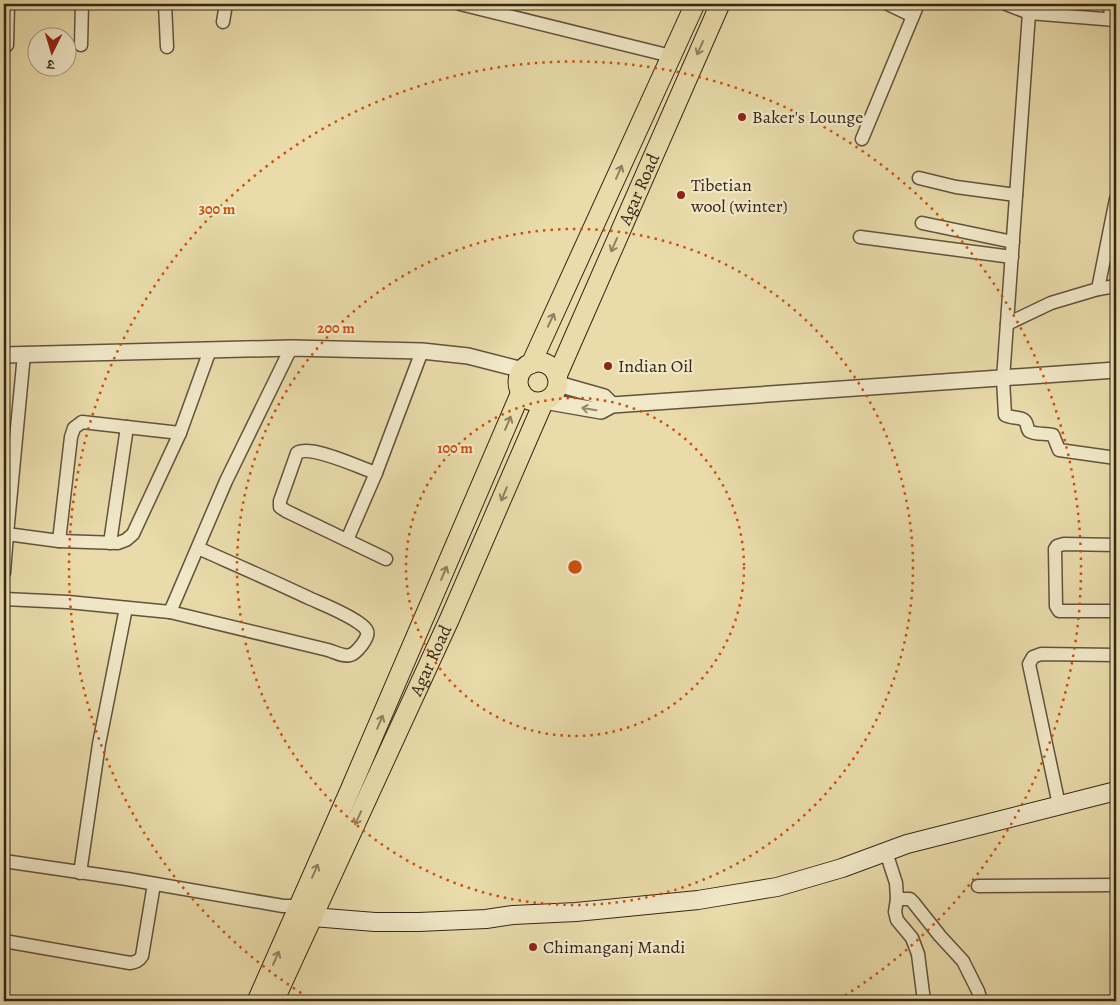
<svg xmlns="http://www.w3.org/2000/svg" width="1120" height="1005" viewBox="0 0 1120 1005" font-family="Alegreya,'Noto Serif Devanagari',serif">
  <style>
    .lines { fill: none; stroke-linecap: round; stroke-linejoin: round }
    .minor-casing { stroke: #62533d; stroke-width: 15 }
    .tertiary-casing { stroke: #62533d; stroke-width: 18 }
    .secondary-casing { stroke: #352619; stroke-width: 20 }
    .primary-casing { stroke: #352619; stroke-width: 21 }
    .minor { stroke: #f1e8c8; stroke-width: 12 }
    .tertiary { stroke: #f1e8c8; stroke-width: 15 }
    .secondary { stroke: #f1e8c8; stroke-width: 18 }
    .primary { stroke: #e9dbaa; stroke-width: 19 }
    .oneway { stroke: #8f8062 }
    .oneway2 { stroke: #938770 }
    .ring { fill: none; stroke: #cd510e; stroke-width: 2.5; stroke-dasharray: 2.5 5 }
    .poi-dot { fill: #8f2418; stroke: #f1e8c8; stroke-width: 2 }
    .labels { text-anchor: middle; stroke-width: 4.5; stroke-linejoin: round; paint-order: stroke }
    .poi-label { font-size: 18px; fill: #352619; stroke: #f1e8c8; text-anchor: start }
    .street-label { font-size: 18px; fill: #352619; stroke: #f1e8c8 }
    .centre { fill: #cd510e; stroke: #f1e8c8; stroke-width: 2.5 }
    .ring-label { font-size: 15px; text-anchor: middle; font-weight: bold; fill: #cd510e; stroke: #f1e8c8; stroke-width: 4.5; stroke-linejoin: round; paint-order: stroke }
  </style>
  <rect width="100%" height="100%" fill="#e9dbaa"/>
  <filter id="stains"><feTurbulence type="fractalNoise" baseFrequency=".004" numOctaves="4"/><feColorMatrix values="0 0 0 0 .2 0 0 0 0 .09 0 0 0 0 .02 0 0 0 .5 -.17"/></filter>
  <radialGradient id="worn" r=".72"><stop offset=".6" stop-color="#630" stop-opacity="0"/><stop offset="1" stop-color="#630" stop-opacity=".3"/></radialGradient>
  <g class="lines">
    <defs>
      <g id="minor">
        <polyline points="165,4 167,47"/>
        <polyline points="460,4 671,56"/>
        <polyline points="888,4 913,16"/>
        <polyline points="1006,4 1029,13 1116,20"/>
        <polyline points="1110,4 1111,20"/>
        <path d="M1029,13l-26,366 2,36c5,3 15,2 19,5 4,3 2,7 5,11 6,4 17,2 24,4l6,15 57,8"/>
        <polyline points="223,22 226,4"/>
        <polyline points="7,45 8,4"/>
        <polyline points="81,45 82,4"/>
        <polyline points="862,139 918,4"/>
        <polyline points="919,178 956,187 1016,195"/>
        <polyline points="922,223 1013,242"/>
        <polyline points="860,237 1012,257"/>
        <polyline points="1098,289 1116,286"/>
        <polyline points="1007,324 1051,303 1098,289 1116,199"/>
        <polyline points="24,354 7,534 59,541 118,543 126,540 133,534 180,433 210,350"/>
        <path d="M376,473c-16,-5 -65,-29 -79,-20l-17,48v6l6,4 100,48"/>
        <polyline points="347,540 376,473 422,351"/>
        <polyline points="59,541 71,437 74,428 82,422 180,433"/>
        <polyline points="110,543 127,427"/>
        <polyline points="1116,545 1064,544 1057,546 1055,549 1056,606 1059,611 1116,611"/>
        <polyline points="4,573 7,534"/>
        <polyline points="4,599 68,602 170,612 226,481 291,348"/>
        <path d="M170,612l158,38c7,2 15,7 22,5 6,-1 20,-18 17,-24 -1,-2 -5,-6 -8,-8 -14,-10 -32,-17 -48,-24 -38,-18 -75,-34 -113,-51"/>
        <polyline points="1059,805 1029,664 1033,657 1041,654 1116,655"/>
        <polyline points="886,852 896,883 897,899 895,912 897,920 912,938 918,954 924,1001"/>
        <polyline points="4,861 127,879 283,906 300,906"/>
        <polyline points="80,873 99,744 126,608"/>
        <polyline points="978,886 1116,885"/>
        <polyline points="897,899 910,899 913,902 940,936 963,961 978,991 981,1001"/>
        <path d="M4,941l126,22c6,-1 9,-2 12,-7l12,-72"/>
      </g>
      <g id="tertiary">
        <polyline points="4,355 291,348 422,351 468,356 523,370"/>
        <polyline points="544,401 601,411 612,405 604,397 558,384"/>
        <polyline points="612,405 1116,370"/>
      </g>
      <polyline id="secondary" points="300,916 375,922 419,922 486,919 513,915 576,912 698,900 777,887 842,868 907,844 1116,791"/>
      <g id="primary">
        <circle cx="538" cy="382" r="20"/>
        <polyline points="531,364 695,4"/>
        <path id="s1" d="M557,376l163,-372"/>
        <polyline points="257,1001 350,790 521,392"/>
        <path id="s2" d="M274,1001l176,-383 94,-217"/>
      </g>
    </defs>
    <!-- minor casing -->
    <use href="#minor" class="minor-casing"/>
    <!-- tertiary casing -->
    <use href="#tertiary" class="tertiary-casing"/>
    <!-- secondary casing -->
    <use href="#secondary" class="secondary-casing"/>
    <!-- primary casing -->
    <use href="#primary" class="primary-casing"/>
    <!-- minor -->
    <use href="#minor" class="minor"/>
    <!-- tertiary -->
    <use href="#tertiary" class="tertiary"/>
    <!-- secondary -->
    <use href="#secondary" class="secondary"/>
    <!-- primary -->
    <use href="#primary" class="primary"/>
  </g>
  <!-- one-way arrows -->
  <defs><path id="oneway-shaft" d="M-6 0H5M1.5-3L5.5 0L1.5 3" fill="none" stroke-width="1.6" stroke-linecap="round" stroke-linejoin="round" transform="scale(1.25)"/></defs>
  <g class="oneway">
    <use href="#oneway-shaft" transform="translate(700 48) rotate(114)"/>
    <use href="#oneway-shaft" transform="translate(619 172) rotate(-66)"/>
    <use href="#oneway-shaft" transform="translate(614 245) rotate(114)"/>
    <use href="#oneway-shaft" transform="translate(551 320) rotate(-65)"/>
    <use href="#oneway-shaft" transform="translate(508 423) rotate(-67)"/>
    <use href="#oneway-shaft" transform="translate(504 494) rotate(113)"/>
    <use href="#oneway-shaft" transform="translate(444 573) rotate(-67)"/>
    <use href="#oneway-shaft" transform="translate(380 722) rotate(-67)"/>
    <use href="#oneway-shaft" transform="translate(358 818) rotate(115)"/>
    <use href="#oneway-shaft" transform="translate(315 871) rotate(-66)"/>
    <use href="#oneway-shaft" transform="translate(276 958) rotate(-66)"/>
  </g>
  <use class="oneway2" href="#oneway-shaft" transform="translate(589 409) rotate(-171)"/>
  <!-- distance rings -->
  <g class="ring">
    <circle cx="575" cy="567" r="169"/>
    <circle cx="575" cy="567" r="338"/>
    <path d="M314 1001A506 506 0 1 1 836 1001"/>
  </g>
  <!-- markers -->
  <g class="poi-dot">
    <circle cx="742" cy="117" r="5"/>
    <circle cx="681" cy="195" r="5"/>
    <circle cx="608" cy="366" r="5"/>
    <circle cx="533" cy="947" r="5"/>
  </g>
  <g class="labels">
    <!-- poi labels -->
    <g class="poi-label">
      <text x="752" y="123">Baker's Lounge</text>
      <text x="691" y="191">Tibetian<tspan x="691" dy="21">wool (winter)</tspan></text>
      <text x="618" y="372">Indian Oil</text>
      <text x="543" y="953">Chimanganj Mandi</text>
    </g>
    <!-- street labels -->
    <g class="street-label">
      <text dy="6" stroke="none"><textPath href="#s1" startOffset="204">Agar Road</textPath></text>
      <text dy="6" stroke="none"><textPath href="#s2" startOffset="375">Agar Road</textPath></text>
    </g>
  </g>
  <circle cx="575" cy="567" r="8" class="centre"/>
  <g class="ring-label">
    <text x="217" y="214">300 m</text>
    <text x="336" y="333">200 m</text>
    <text x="455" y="453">100 m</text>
  </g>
  <!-- margin -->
  <rect width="1120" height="1005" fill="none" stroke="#e9dbaa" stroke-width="20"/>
  <rect x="5" y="5" width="1110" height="995" fill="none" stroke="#352619" stroke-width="2.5"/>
  <rect x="10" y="10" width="1100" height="985" fill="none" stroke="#352619"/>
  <!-- north arrow -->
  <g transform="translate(52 52) rotate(185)"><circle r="24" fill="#f1e8c8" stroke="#a69a82"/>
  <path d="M0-4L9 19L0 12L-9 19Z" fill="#8f2418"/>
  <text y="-8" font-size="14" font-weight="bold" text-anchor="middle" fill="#352619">उ</text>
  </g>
  <rect width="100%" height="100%" filter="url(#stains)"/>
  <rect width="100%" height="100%" fill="url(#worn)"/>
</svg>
